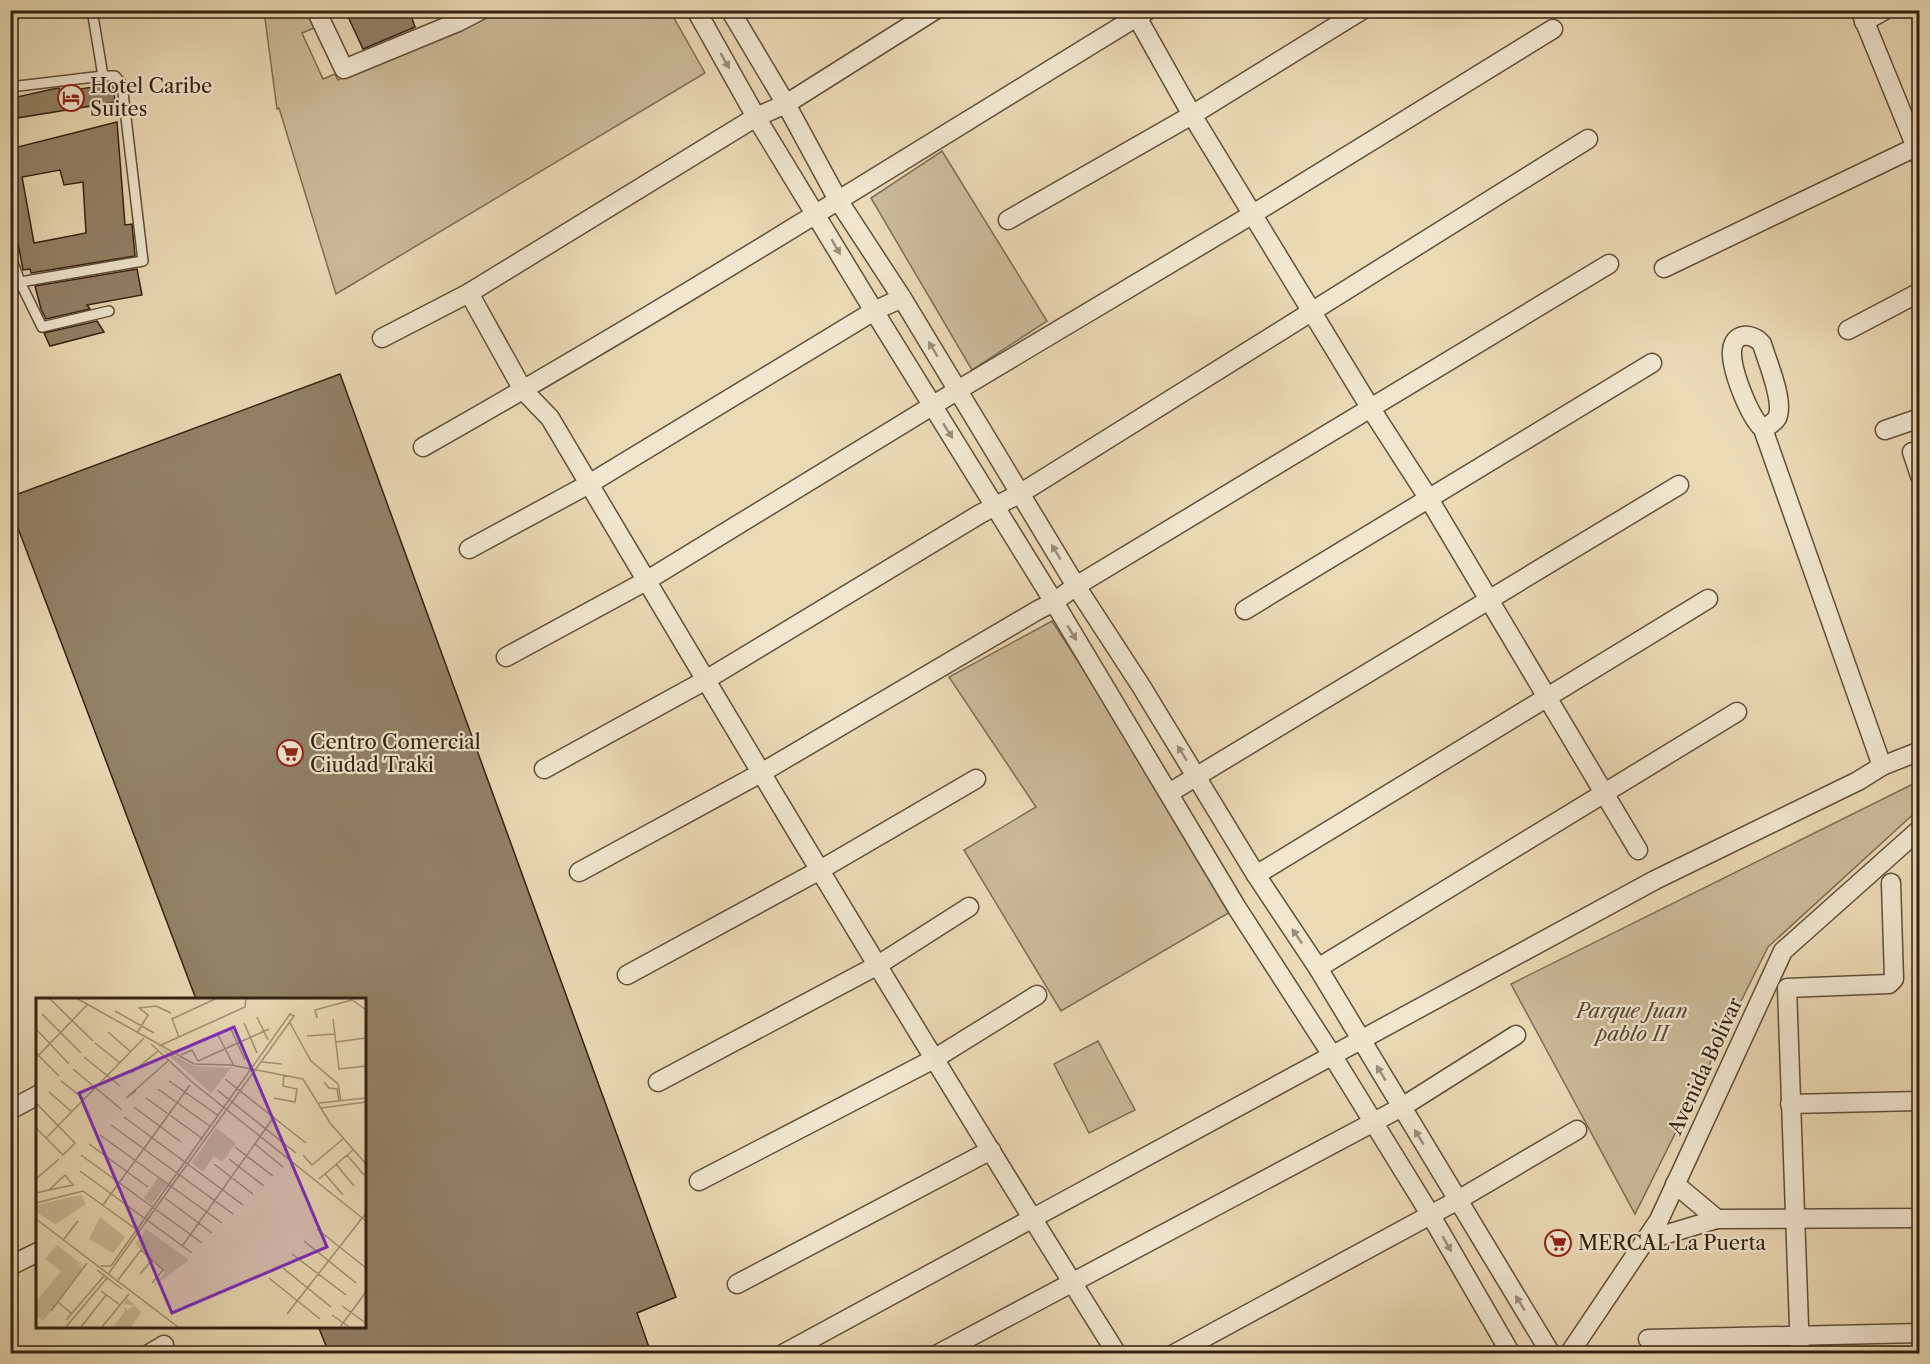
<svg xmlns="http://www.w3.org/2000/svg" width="1930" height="1364" viewBox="0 0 1930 1364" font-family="'Libre Caslon Text',serif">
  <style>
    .green { fill: #cbbb9a; stroke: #7e6e54; stroke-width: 1.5 }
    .building { fill: #928266; stroke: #32220f; stroke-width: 1.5; fill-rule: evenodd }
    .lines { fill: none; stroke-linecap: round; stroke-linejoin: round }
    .service-casing { stroke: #605039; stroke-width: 12 }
    .minor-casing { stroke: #605039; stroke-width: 21 }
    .service { stroke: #f1e7d0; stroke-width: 9 }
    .minor { stroke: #f1e7d0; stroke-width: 18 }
    .oneway { fill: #9b8e79 }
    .labels { text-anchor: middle; stroke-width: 4.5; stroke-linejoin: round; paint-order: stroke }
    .poi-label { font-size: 20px; fill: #32220f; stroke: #f1e7d0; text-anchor: start }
    .park-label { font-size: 20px; font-style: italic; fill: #584832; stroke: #f1e7d0 }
    .street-label { font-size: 20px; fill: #32220f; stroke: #f1e7d0 }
    .inset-road { fill: none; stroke: #a09073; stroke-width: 1.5 }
    .view { fill: #7b2cbf; fill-opacity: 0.15; stroke: #7b2cbf; stroke-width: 3 }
    .inset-edge { fill: none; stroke: #32220f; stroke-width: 3 }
  </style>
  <rect width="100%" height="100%" fill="#eadab6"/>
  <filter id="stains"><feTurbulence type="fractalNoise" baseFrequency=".00333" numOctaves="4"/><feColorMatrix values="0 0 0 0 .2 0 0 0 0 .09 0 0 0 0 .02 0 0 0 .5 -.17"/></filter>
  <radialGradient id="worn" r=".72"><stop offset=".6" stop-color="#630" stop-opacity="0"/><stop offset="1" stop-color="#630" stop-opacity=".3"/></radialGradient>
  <!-- green -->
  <g class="green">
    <polygon points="486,10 670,11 705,73 336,294 279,108 277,109 264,11 306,11 314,28 302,33 323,79 335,74 338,80"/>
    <polygon points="942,151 1047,321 972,370 871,198"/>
    <polygon points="1052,621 1237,908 1061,1011 964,850 1036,807 949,677"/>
    <polygon points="1919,781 1919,809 1768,947 1635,1214 1511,984"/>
    <polygon points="1098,1041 1135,1110 1089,1133 1054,1064"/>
  </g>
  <!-- building -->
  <g class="building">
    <polygon points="345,10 409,10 415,27 363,49"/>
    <polygon points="113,84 115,102 17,118 17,97 53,89 59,88 60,92"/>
    <path d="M117,122l8,103 7,-1 3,32 -104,17 -1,-4 -7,1 -8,-43 -5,1v-79zM60,170l4,15 19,-3 3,51 -52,10 -12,-66z"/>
    <polygon points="137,269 142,295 87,305 90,309 46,319 41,309 35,286"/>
    <polygon points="97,321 104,332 50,346 44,333"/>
    <polygon points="340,374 676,1297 637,1313 651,1353 329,1353 318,1326 364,1326 364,999 196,999 10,507 10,497"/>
  </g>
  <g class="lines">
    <defs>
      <g id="service">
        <polyline points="92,10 103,76"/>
        <polyline points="10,87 103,76 115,76 122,84 143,261 20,282 10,254"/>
        <polyline points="20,282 42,327 109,311"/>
      </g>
      <g id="minor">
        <polyline points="316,10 344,69 458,22 481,10"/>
        <polyline points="696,10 756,117 874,311 1054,602 1237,908 1332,1055 1430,1214 1511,1354"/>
        <polyline points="730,10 786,104 838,200 902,298 1076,586 1141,686 1256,875 1318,968 1551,1354"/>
        <polyline points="1133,10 1192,115 1371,409 1429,499 1638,850"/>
        <polyline points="1860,10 1920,157"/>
        <polyline points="1864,22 1885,10"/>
        <polyline points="1008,220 1192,115 1362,10"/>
        <polyline points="1664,268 1920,145"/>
        <path d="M469,293l54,97 27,28c186,314 373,627 567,936"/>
        <polyline points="1848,330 1920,292"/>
        <polyline points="382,338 469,293 756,117 786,104 935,10"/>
        <path d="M1763,429c5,-3 11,-6 14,-11 8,-16 -10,-57 -15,-74 -10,-12 -29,-12 -30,7 -1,19 17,65 31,78l119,337"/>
        <polyline points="1885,430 1920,418"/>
        <path d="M423,447c246,-139 484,-290 725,-437"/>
        <polyline points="1912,452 1920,476"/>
        <polyline points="469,549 589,484 874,311 902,298"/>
        <polyline points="1245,610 1652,363"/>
        <polyline points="506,657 646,581 958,390 1253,214 1553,29"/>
        <polyline points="544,769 704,681 980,514 1021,493 1588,139"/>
        <polyline points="1169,793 1679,485"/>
        <polyline points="579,872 761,773 1038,610 1054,602 1076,586 1609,264"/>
        <polyline points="1256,875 1708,599"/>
        <polyline points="1318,968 1737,712"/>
        <polyline points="627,975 820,870 976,779"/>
        <polyline points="658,1082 878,965 969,907"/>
        <polyline points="1790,1104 1919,1101"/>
        <polyline points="10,1110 38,1095"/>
        <polyline points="699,1181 934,1059 1037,995"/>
        <polyline points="1675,1184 1717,1219"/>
        <polyline points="1644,1241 1717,1219 1920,1218"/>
        <polyline points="10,1266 38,1252"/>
        <polyline points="737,1284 991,1150"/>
        <polyline points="1648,1339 1920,1333"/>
        <polyline points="149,1354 164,1345"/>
        <polyline points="783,1354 1655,880 1858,781 1882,766 1920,751"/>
        <polyline points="938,1354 1402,1107 1516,1035"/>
        <polyline points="1174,1354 1458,1200 1577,1130"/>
        <polyline points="1569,1354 1659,1220 1783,951 1920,829"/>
        <polyline points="1800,1354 1787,988 1889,984 1894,979 1891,883"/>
      </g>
    </defs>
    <!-- service casing -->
    <use href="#service" class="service-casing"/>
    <!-- minor casing -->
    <use href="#minor" class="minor-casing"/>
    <!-- service -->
    <use href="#service" class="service"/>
    <!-- minor -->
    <use href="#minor" class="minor"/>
  </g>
  <!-- one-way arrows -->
  <defs><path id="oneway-solid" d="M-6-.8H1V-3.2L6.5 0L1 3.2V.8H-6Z" transform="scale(1.5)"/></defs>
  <g class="oneway">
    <use href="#oneway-solid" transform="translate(725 61) rotate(60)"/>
    <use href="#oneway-solid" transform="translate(836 247) rotate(60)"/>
    <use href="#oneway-solid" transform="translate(933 349) rotate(-121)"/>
    <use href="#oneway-solid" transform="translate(948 431) rotate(58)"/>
    <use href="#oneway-solid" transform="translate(1056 552) rotate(-121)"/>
    <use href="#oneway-solid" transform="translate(1072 633) rotate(59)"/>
    <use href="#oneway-solid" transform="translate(1182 753) rotate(-122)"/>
    <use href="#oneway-solid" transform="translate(1297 936) rotate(-124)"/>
    <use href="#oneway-solid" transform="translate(1381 1073) rotate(-121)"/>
    <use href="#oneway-solid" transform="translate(1419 1137) rotate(-121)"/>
    <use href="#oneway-solid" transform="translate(1447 1244) rotate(60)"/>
    <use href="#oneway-solid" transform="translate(1520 1303) rotate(-121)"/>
  </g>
  <!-- icons -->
  <defs>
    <symbol id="hotel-ring" viewBox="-11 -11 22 22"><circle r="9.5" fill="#f1e7d0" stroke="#8f2418" stroke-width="1.5"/><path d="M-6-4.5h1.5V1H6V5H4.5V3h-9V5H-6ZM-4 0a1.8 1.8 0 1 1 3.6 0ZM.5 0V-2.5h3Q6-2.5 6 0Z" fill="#8f2418"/></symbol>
    <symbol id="supermarket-ring" viewBox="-11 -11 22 22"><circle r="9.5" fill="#f1e7d0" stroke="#8f2418" stroke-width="1.5"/><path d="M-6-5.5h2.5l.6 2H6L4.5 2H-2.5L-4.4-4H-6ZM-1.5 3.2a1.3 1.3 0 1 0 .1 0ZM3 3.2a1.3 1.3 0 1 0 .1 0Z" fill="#8f2418"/></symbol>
  </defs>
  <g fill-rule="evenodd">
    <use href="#hotel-ring" x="56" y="83" width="30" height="30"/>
    <use href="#supermarket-ring" x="275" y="738" width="30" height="30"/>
    <use href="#supermarket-ring" x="1543" y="1228" width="30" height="30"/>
  </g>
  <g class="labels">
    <!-- poi labels -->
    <g class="poi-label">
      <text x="90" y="93">Hotel Caribe<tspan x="90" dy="23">Suites</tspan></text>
      <text x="310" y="749">Centro Comercial<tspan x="310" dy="23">Ciudad Traki</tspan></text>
      <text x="1578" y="1250">MERCAL La Puerta</text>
    </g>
    <!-- park labels -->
    <g class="park-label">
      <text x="1632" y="1018">Parque Juan<tspan x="1632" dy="23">pablo II</tspan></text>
    </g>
    <!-- street labels -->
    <g class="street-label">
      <text transform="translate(1705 1066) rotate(-65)" y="7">Avenida Bolívar</text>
    </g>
  </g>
  <!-- overview -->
  <g transform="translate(36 998)">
    <rect width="330" height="330" fill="#eadab6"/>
    <path d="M123,49l35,19 37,2 -20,25zM180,130l20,15 -14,19 -8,-6 -11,16 -11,-9zM122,180l9,6 -15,20 -8,-6zM45,197l5,9 -31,20 -19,-12v-7zM64,219l25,20 -12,16 -24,-14zM110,231l43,31 -36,27 12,-15 -30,-28zM21,247l27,21 -7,-3 6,5 -40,53 -7,-6v-13l25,-31 -16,-12zM91,300l14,14 -10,15h-18l12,-16 -2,-5 4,4 7,-4 -10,-2z" fill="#cbbb9a"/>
    <path class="inset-road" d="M14,1l43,42M42,1l116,65 37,1 72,14 27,44 36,41M315,1l15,11M79,13l39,22M6,16l39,39M221,19l11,23M281,20l-2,-8 37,-10M297,21l6,50 27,-3M208,25l13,30M254,25l21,38 27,23 3,17M0,31l33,35M195,31l14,31M72,34l23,20M101,35l11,-18 -9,-7 17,-2 15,7M182,37l16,31M271,38l28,-2M143,39l-7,-18 43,-20M300,44l30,-4M59,45l25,20M115,46l41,38 174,139M123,48l86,-39 1,-8M0,55l23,23M145,57l11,-5 6,11 71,-32M48,59l36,29M0,60l51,-53M226,64l20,2M37,71l49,41M95,75l27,-22M189,81l81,64M25,83l23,18M133,83l50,35M288,84l5,6 8,1 2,12M122,91l53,38M181,92l79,63M100,93l-10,7 42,-37M13,94l23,20M110,100l57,41M238,100l21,4 2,-13 -14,-3 1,-11M0,105l39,40 -12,12 -27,-27M283,105l47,-5M98,109l47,35M285,110l45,-6M88,119l119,88M75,127l122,89M64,137l122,88M11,139l97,-99M53,146l59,43M219,146l28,23M199,149l38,29M45,157l121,88M267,157l9,10 31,-26M311,157l17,20M193,161l35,27M178,166l39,30M300,166l18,22M44,173l112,82M289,176l18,21M0,181l23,-20M283,181l34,-29M0,195l13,-3 24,-5 -8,-10 -16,15M129,200l47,35M0,205l47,-12 54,39M67,207l87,-120M0,221l142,108M281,231l49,39M28,241l14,-18M268,243l52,42M147,247l91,-128M256,256l54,41M65,268h10l179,-252 4,2 -185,257M247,270l48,39M61,272l25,19M104,276l12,-14M233,280l51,41M82,282l23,-30 22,20 -11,13M65,293l19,14M22,304l14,12M306,308l24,17M15,313l36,-48M251,316l79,-101M296,317l17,12M30,322l38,-44M30,329l41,-49M45,329l25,-32M66,329l27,-33M304,329l26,-35"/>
    <path class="view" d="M198,29l93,220 -155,66 -93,-220z"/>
    <rect width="330" height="330" class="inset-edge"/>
  </g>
  <!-- margin -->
  <rect width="1930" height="1364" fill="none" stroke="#eadab6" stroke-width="36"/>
  <rect x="12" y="12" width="1906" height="1340" fill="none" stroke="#32220f" stroke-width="3"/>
  <rect x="18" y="18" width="1894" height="1328" fill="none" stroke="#32220f" stroke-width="1.5"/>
  <rect width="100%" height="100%" filter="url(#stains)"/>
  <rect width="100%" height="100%" fill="url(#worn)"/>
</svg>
